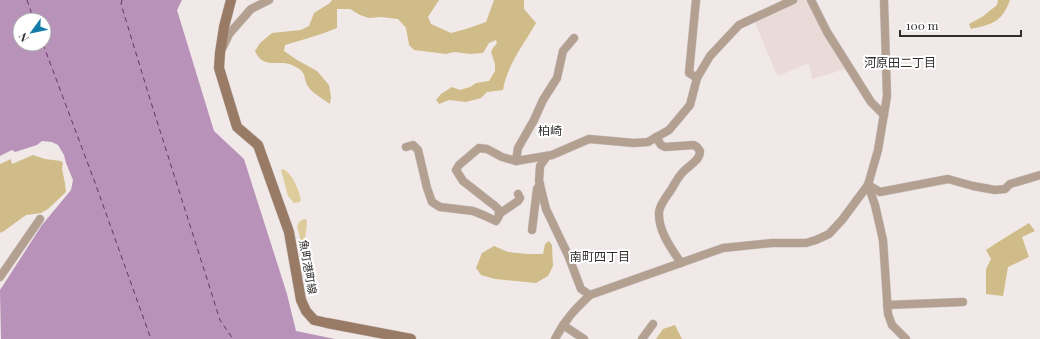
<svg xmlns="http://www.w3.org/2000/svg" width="1040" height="339" viewBox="0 0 1040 339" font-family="'Playfair Display','Noto Sans JP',serif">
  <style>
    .built { fill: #eadad8 }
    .green { fill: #decc9c }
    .forest { fill: #cfbc88 }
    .water { fill: #b892b9; fill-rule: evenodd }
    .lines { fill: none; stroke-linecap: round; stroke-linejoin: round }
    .ferry { stroke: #643468; stroke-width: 1; stroke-dasharray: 5 4; stroke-linecap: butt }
    .street-casing { stroke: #cec7c6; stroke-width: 9 }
    .secondary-casing { stroke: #cec7c6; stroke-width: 11 }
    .street { stroke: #b4a091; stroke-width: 8 }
    .secondary { stroke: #997b65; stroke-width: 10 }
    .labels { text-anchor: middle; stroke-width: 4; stroke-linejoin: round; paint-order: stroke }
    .street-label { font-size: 11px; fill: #302d2d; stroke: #fff }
    .neighbourhood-label { font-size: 12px; fill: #302d2d; stroke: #fff }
  </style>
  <rect width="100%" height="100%" fill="#f1e9e8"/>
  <!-- built -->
  <polygon class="built" points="793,0 811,0 849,68 812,79 809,63 778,76 776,73 753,18"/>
  <!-- green -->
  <g class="green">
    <path d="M283,169c11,6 15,20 18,31l-1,2 -6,1 -6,-7 -7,-26z"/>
    <polygon points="304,219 306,219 307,222 305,240 303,244 301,242 297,226 300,221"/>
  </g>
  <!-- forest -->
  <g class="forest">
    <path d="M332,0h107l-11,17 3,7 20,9 15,-4 20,-7 8,-22h30v9l12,14c-12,21 -29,42 -33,67l-16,2 -6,6 -15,4 -17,-2 -10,4 -3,-4 5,-6 11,-7 8,3 10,-3 6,-4 13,-2 6,-10v-7l-4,-12 2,-4 4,-5 -1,-3 -7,3 -6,10 -13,1 -16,-2 -8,2 -32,-4 -5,-5 -3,-17 -8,-9 -17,-2 -12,1 -9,-3 -10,-6h-13v19c-17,7 -35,12 -52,17l-1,6 13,9 20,11 12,14 2,12 -1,7c-6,-5 -15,-9 -20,-15 -9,-11 0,-16 -18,-24 -14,-6 -29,5 -37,-14l5,-8 12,-10 29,-3 8,-4 5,-13 16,-10z"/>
    <path d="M998,0h12c-8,22 -17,24 -39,29l-2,-5 13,-7 15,-12z"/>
    <polygon points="33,155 45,159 61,161 63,163 62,169 65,183 66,192 48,209 41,213 26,215 4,231 0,233 0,164 11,159 12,164"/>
    <polygon points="1029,223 1035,231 1022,237 1029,257 1008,267 1003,296 986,294 986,269 991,259 986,250 995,244"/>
    <polygon points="549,241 552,245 553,266 548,276 536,283 495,279 481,275 476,268 482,253 494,246 508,252 527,254 543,254 545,244"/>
    <polygon points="675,325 682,339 656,339 663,329"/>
  </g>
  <!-- water -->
  <path class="water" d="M0,0h182l-5,10 37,121 30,28 43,135 9,37 39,8h-334l-1,-49 42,-65 29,-35 2,-10 -7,-17 -2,-8 -6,-10 -6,-3 -10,-1 -5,4 -22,7 -3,-2 -12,6zM20,20h24v24h-24z"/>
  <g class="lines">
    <!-- ferry -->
    <g class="ferry">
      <polyline points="27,0 34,20"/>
      <polyline points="122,0 121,4 149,96 220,320 233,339"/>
      <polyline points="43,44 94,180 151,339"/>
    </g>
    <defs>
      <g id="street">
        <polyline points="696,0 689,73 697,78"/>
        <polyline points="811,0 827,32 871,102 884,115"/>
        <polyline points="223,47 229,34 251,9 269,0"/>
        <path d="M656,137l5,8 4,2 29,-2 3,2 3,4c0,9 -9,13 -15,19 -6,5 -10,13 -14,20 -4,6 -11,14 -12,22 -1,19 12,36 22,51"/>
        <polyline points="406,147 413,145 418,150 427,188 432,202 440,207 473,211 483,215 496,221 499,216 499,210 495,206 463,181 456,170 459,165 479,148 487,149 502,157 516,161 552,155 589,139 634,143 648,142 669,130 690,105 697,78 710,56 739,25 793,0"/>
        <polyline points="547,156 540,166 539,181 546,209 568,255 581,289 590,295"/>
        <polyline points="516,161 518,148 534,120 543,100 557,78 563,51 574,38"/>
        <polyline points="868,185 880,192 948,179 973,186 995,190 1005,189 1010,184 1040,175"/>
        <polyline points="868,185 875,205 883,240 888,314 892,325 906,339"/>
        <polyline points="499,214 518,201 520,198 518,194"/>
        <polyline points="532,230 537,189 540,184"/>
        <polyline points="0,277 40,219"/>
        <polyline points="887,305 963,302"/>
        <polyline points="563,325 584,339"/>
        <path d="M555,339c10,-19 19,-29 35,-44l133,-47 49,-5h34l10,-3 13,-6 13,-14 26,-35 10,-35 9,-54 -3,-96"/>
        <polyline points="642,339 653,324"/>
      </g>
      <polyline id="secondary" points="231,0 224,27 220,53 219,68 237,127 258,145 289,232 301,300 306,311 314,320 327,323 411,339"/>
    </defs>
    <!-- street casing -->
    <use href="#street" class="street-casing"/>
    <!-- secondary casing -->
    <use href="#secondary" class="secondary-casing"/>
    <!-- street -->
    <use href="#street" class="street"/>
    <!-- secondary -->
    <use href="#secondary" class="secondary"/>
  </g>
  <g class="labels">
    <!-- street labels -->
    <g class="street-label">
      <text transform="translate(308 267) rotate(80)" y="4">魚町港町線</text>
    </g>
    <!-- neighbourhood labels -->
    <g class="neighbourhood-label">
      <text x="900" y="67">河原田二丁目</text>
      <text x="550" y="135">柏崎</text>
      <text x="600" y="261">南町四丁目</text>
    </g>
  </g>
  <!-- north arrow -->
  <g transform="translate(32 32) rotate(237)"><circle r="19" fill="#ffffff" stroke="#acabab"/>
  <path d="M0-3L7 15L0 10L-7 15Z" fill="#127ea7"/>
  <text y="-6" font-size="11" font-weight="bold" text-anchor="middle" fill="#302d2d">N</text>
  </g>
  <!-- scale -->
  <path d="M900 30v6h121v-6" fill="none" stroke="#302d2d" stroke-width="2"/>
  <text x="906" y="30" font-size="12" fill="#302d2d" stroke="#ffffff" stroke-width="3" paint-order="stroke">100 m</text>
</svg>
